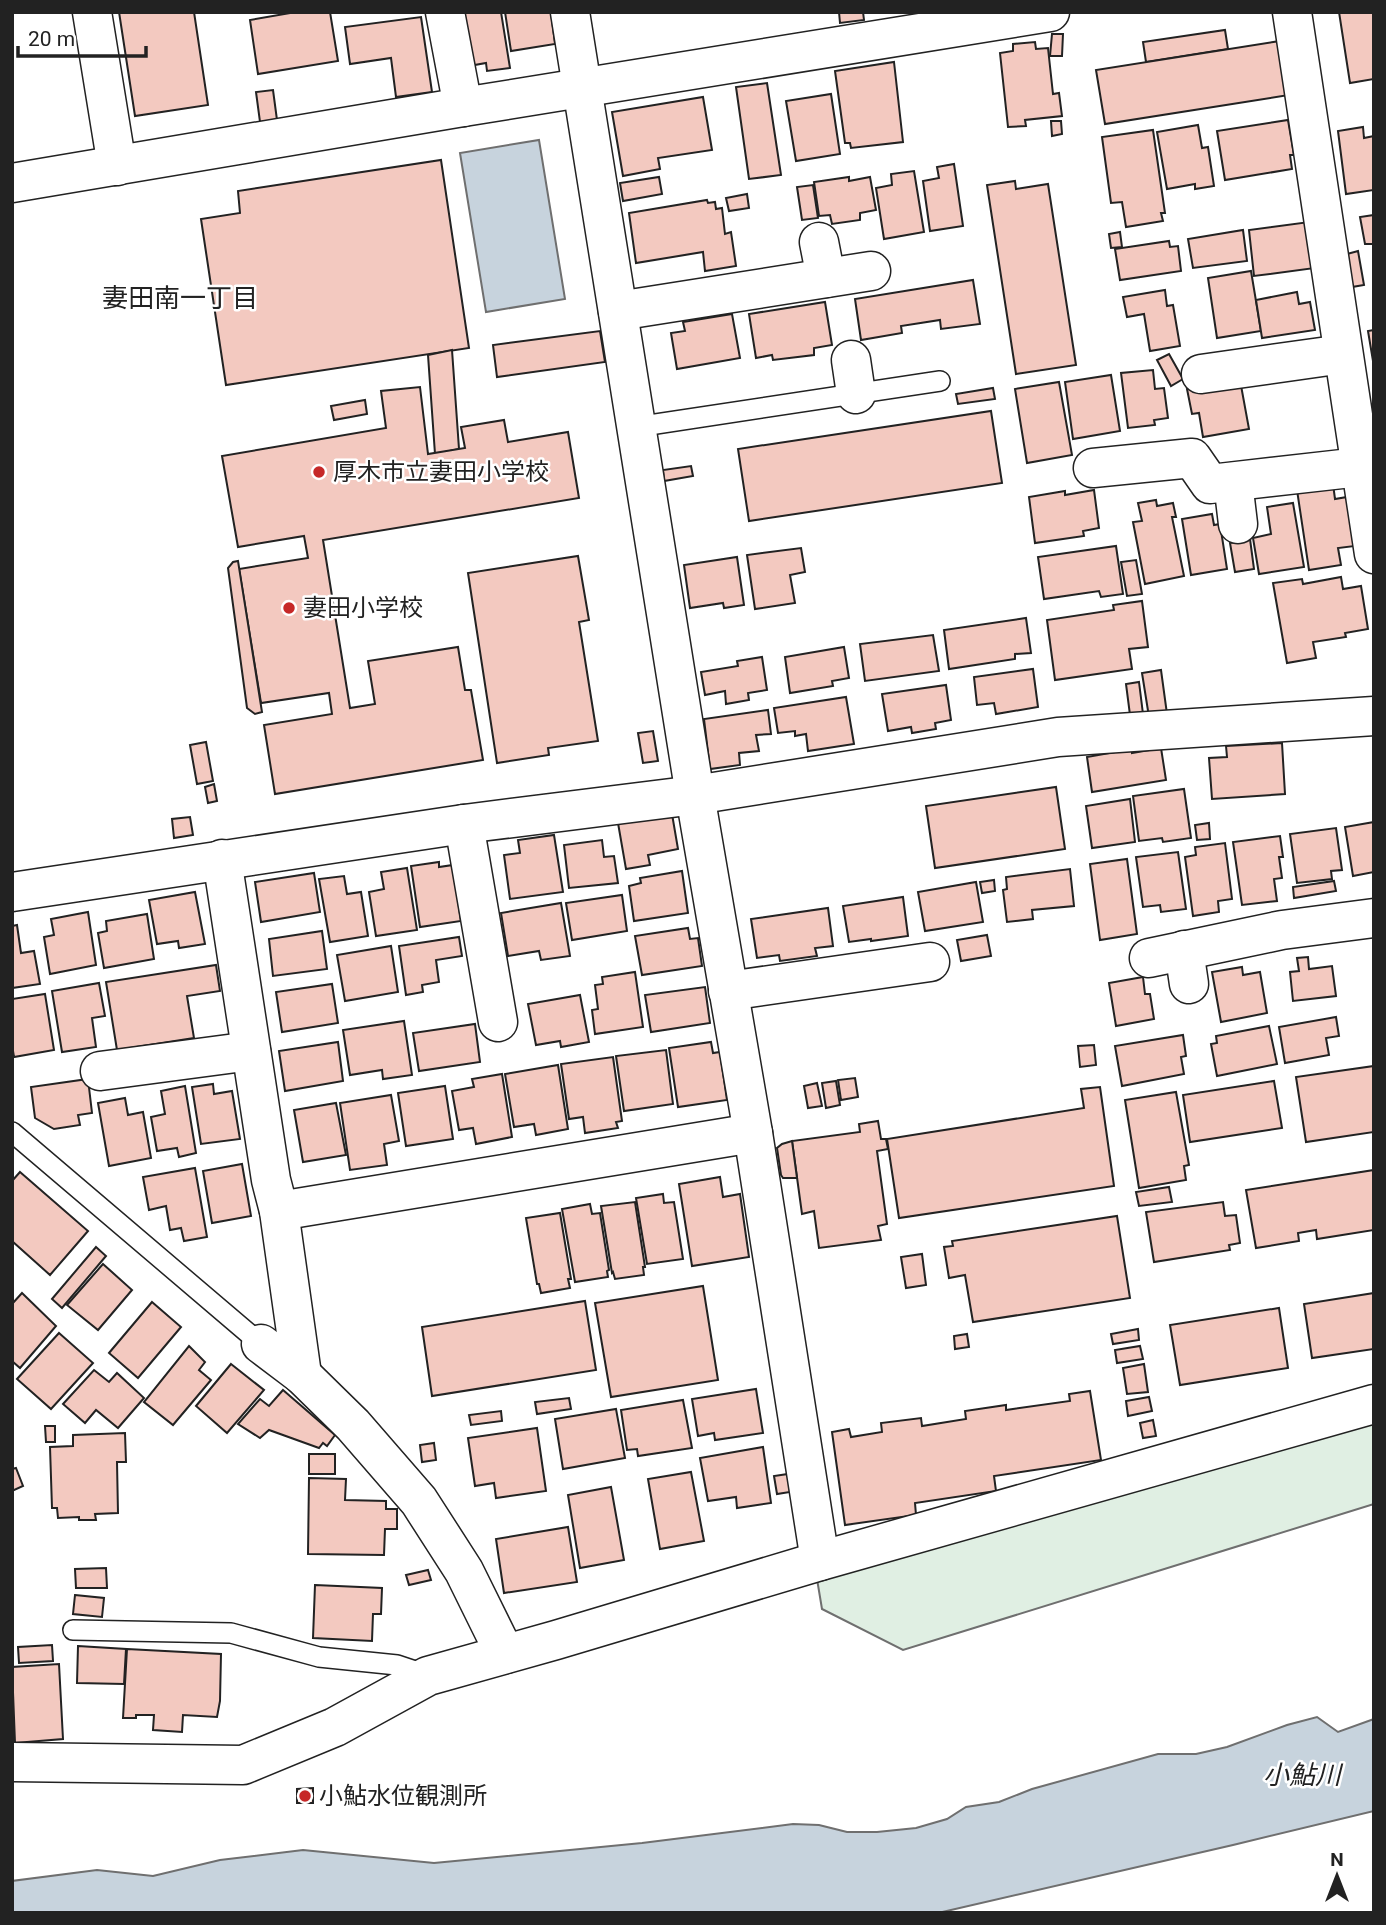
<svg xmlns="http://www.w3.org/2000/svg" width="1386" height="1925" viewBox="0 0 1386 1925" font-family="Roboto,'Noto Sans JP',sans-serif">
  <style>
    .green { fill: #e0efe3; stroke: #6f6f6f; stroke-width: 2 }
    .water { fill: #c7d3dd; stroke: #6f6f6f; stroke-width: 2 }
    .building { fill: #f3c9c0; stroke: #222; stroke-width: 2 }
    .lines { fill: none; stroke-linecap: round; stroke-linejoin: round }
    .lane-casing { stroke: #222; stroke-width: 22 }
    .street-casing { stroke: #222; stroke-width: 41 }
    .lane { stroke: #fff; stroke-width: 19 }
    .street { stroke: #fff; stroke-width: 38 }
    .poi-dot { fill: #c62828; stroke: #fff; stroke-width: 2.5 }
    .labels { text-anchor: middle; stroke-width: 5; stroke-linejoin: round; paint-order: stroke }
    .poi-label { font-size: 24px; fill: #222; stroke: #fff; text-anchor: start }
    .neighbourhood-label { font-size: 26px; fill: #222; stroke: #fff }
    .water-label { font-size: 26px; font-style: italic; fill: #222; stroke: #fff }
  </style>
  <rect width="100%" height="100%" fill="#fff"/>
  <!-- green -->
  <polygon class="green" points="1374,1416 1374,1504 903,1650 822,1609 816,1573"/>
  <!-- water -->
  <g class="water">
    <polygon points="539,140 565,299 486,312 460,153"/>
    <polygon points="1317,1717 1338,1732 1374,1719 1374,1811 1233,1845 938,1913 12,1913 12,1881 97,1870 153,1876 220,1860 303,1850 434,1863 642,1843 793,1824 819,1825 847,1832 877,1832 916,1828 947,1819 966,1807 999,1802 1032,1789 1158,1754 1196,1754 1227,1747 1287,1725"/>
  </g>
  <!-- building -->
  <g class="building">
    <polygon points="119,12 194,12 208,105 135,116"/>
    <polygon points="296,12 330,12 338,61 258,74 250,20"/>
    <polygon points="460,12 501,12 510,68 487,71 486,63 469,66"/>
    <polygon points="505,12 551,12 555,44 511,51"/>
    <polygon points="839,12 863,12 864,20 840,23"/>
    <polygon points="1339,12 1374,12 1374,79 1350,83"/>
    <polygon points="421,17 432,92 396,97 391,58 350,64 345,27"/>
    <polygon points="1225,30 1228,49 1146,62 1143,42"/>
    <polygon points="1052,34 1063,34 1062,56 1050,56"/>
    <polygon points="1280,41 1289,95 1105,124 1096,70"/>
    <polygon points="1035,42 1036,49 1048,48 1053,94 1059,93 1062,116 1025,120 1026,126 1008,127 1000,53 1013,51 1013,44"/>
    <polygon points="894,62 903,142 851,148 850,143 845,143 835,71"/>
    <polygon points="767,83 781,175 749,179 736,87"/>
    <polygon points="273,90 277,120 260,122 256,92"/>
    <polygon points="831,94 840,154 796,161 786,101"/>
    <polygon points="703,97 712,150 658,158 660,169 623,176 612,112"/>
    <polygon points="1288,120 1294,155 1290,155 1292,169 1225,180 1217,131"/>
    <polygon points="1051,121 1061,121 1062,134 1052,136"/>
    <polygon points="1198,125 1202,148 1208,147 1214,186 1195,189 1195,184 1167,189 1157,132"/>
    <polygon points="1363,127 1364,138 1374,136 1374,190 1346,194 1338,131"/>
    <polygon points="1153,130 1165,213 1161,213 1163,221 1126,227 1122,202 1111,203 1102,137"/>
    <polygon points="441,160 469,348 226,385 201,219 240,213 238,191"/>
    <polygon points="954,164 963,226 930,231 923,181 939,178 937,167"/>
    <polygon points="914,171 924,232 884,239 876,188 892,185 891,174"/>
    <polygon points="659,177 662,194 623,201 620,183"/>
    <polygon points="849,177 849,181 870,177 876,210 860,213 860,220 832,224 830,215 819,216 814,182"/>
    <polygon points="1015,181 1016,189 1048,184 1076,365 1016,374 987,185"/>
    <polygon points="813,185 818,218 802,220 797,187"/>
    <polygon points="747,194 749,208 729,211 726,198"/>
    <polygon points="707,200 708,203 715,202 716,209 722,208 725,234 731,232 736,266 705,271 703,252 636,263 629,213"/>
    <polygon points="1374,215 1374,244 1365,244 1360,217"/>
    <polygon points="1309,222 1315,268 1254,276 1249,230"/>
    <polygon points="1243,230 1247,261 1193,268 1188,239"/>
    <polygon points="1120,232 1122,247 1111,248 1109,234"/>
    <polygon points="1169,241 1170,247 1178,246 1181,271 1120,280 1115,249"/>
    <polygon points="1358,251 1364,285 1352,287 1347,254"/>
    <polygon points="1251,271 1261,331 1217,338 1208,278"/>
    <polygon points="973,280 980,324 941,329 940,320 901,326 902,333 861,340 855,299"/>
    <polygon points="1165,290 1167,306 1173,305 1180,346 1150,351 1144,314 1127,317 1123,297"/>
    <polygon points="1297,292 1299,304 1310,302 1315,330 1262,338 1256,300"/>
    <polygon points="825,302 832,345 814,348 814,355 773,360 772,355 756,358 749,314"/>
    <polygon points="732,314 740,358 677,369 671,333 685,331 683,322"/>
    <polygon points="1374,330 1374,361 1373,361 1368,331"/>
    <polygon points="600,331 605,362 497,377 493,345"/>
    <polygon points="452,350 459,449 435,454 428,355"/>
    <polygon points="1169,354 1183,379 1171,386 1157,360"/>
    <polygon points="1153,370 1155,389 1164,388 1168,418 1154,420 1155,425 1128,428 1121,373"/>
    <polygon points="1111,375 1120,431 1073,439 1065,382"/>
    <polygon points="1240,380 1249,429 1203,437 1199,413 1192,414 1187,389"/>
    <polygon points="1059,382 1072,455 1027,463 1015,389"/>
    <polygon points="420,387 428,454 465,448 461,427 504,420 508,442 568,432 579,498 323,540 350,708 375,704 368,661 458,647 465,690 471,690 483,760 275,794 264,725 332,714 329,693 261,703 239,569 308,558 304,536 238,547 222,456 386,428 381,391"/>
    <polygon points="993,388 995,399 958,404 956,394"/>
    <polygon points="365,400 367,414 334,420 331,406"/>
    <polygon points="991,411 1002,483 749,521 738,449"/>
    <polygon points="691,466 693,476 664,481 663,470"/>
    <polygon points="1333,484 1335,499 1347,497 1355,546 1338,548 1341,565 1309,570 1297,490"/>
    <polygon points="1094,490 1099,528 1083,531 1084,536 1035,543 1029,497 1065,491 1065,495"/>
    <polygon points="1156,500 1157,506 1173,503 1176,517 1172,517 1184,576 1145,584 1133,522 1142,521 1138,503"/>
    <polygon points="1293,503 1304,567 1259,574 1253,538 1271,534 1267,507"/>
    <polygon points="1212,514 1214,525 1220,524 1227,569 1191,575 1182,519"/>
    <polygon points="1250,539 1254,569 1235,572 1230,543"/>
    <polygon points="1116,546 1123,594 1101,597 1099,591 1044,599 1038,557"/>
    <polygon points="801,548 805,572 790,575 795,603 755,609 747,555"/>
    <polygon points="578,556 589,620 579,622 598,741 548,748 549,755 497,763 468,573"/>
    <polygon points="737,557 744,605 724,608 723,603 690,608 684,565"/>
    <polygon points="1136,560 1142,594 1127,596 1121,562"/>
    <polygon points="238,561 262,712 255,714 247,708 228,568 233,562"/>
    <polygon points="1341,577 1343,589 1361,586 1368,629 1345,633 1346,637 1313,642 1316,658 1287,663 1273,583 1302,579 1303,584"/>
    <polygon points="1142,601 1148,647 1129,649 1132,669 1055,680 1047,620 1114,610 1113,605"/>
    <polygon points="1026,618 1031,653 1015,654 1015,659 949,669 944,630"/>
    <polygon points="933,635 939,671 865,681 860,644"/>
    <polygon points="844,647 849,678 832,681 833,686 790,693 785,657"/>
    <polygon points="762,657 767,690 748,693 749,700 726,704 725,691 705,695 701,672 738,666 737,661"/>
    <polygon points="1033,669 1038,707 996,714 994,703 977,705 974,677"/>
    <polygon points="1161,670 1167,714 1149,717 1142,673"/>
    <polygon points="1139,682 1143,714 1130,715 1126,684"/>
    <polygon points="946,685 951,720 935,723 936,729 912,733 911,727 888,731 882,694"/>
    <polygon points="846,697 854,744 808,751 806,734 795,736 795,731 778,733 774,708"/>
    <polygon points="768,710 771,734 756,735 759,751 739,753 740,765 710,769 704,719"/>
    <polygon points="653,731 658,761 643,763 638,733"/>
    <polygon points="206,742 213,781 197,784 190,745"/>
    <polygon points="1282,743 1285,794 1212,799 1209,758 1227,757 1226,746"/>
    <polygon points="1161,748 1166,780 1092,792 1087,757 1132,749 1132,753"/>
    <polygon points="214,784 217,801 208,803 205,787"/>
    <polygon points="1056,787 1065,849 935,868 926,806"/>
    <polygon points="1184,789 1191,838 1163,842 1162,838 1139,841 1133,796"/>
    <polygon points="1130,799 1135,842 1092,848 1086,806"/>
    <polygon points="672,814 678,849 648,855 650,865 626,869 618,823"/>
    <polygon points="190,817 193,835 174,838 172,819"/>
    <polygon points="1374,822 1374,872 1353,876 1345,827"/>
    <polygon points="1209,823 1210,839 1197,840 1195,825"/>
    <polygon points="1336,828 1342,870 1331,871 1332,879 1297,883 1290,834"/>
    <polygon points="554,835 563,892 510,899 504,855 520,853 518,840"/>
    <polygon points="1280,836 1283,857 1279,857 1282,878 1274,879 1277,901 1242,905 1233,842"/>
    <polygon points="602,840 604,857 614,856 618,883 569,888 564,845"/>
    <polygon points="1225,843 1232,899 1218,901 1219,912 1193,916 1185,857 1196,855 1195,847"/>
    <polygon points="1178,852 1186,909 1161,912 1160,905 1143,907 1136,857"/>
    <polygon points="1127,859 1137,934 1100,940 1090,864"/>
    <polygon points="439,862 439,867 453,865 461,921 420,927 411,866"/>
    <polygon points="407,868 417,930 376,936 369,892 384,889 381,872"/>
    <polygon points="1070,869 1074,906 1032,910 1033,919 1007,922 1003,890 1007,889 1006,877"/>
    <polygon points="682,871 688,913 634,921 629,886 641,883 640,878"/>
    <polygon points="314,873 320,912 261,922 255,882"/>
    <polygon points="344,876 347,894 361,892 368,936 330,942 319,879"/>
    <polygon points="994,880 995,891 982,893 980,882"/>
    <polygon points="1334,881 1336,891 1294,898 1293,887"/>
    <polygon points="976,882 983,922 925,931 918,892"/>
    <polygon points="195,892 205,944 179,948 178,941 157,944 149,900"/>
    <polygon points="622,895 627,931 572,940 566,903"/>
    <polygon points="903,897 908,936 871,941 871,939 849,942 843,906"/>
    <polygon points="561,903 570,956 541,960 539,951 508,956 501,913"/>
    <polygon points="828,908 833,946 815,948 817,956 780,961 779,955 757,958 751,919"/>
    <polygon points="88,912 96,965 50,974 44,937 54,935 51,919"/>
    <polygon points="147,914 154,959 104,968 98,933 107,931 106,921"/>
    <polygon points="17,925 21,953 34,951 40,984 12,988 12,926"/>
    <polygon points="688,928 690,939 698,938 702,966 642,975 635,936"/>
    <polygon points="322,931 327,969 273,976 269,939"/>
    <polygon points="987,935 991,956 961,961 957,940"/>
    <polygon points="459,937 462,956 436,960 439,982 422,985 423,992 406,995 399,946"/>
    <polygon points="391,946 398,992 345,1001 337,955"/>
    <polygon points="1308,957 1309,969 1332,966 1336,996 1293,1001 1290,972 1299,971 1297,958"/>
    <polygon points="216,965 220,991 187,996 194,1038 117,1050 106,982"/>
    <polygon points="1242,967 1243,975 1260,972 1267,1013 1221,1022 1212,972"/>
    <polygon points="635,972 643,1027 595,1034 592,1010 598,1009 595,985 603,984 602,977"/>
    <polygon points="1143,977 1145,994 1150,994 1154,1019 1116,1026 1109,983"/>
    <polygon points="99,983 105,1016 92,1018 96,1047 62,1052 52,991"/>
    <polygon points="332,984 338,1023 282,1032 276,992"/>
    <polygon points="705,987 710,1023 651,1032 645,995"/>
    <polygon points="45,994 54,1050 14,1057 12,1045 12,999"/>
    <polygon points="580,995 589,1042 561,1047 560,1041 536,1045 528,1004"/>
    <polygon points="1336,1017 1339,1036 1326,1038 1329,1055 1285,1063 1279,1027"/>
    <polygon points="404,1021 412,1075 383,1079 382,1070 350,1075 343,1030"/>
    <polygon points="475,1024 480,1062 419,1071 413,1033"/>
    <polygon points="1269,1026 1277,1064 1217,1076 1211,1044 1217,1043 1216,1036"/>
    <polygon points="1183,1035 1186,1056 1181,1057 1184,1074 1122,1086 1115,1046"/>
    <polygon points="338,1042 343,1081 285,1091 279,1051"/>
    <polygon points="711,1042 713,1053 720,1052 727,1100 678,1107 669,1048"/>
    <polygon points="1094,1045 1096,1065 1080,1067 1078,1046"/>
    <polygon points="666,1050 673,1104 624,1111 616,1056"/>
    <polygon points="613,1057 622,1121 616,1122 618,1128 585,1133 583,1117 569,1119 561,1064"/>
    <polygon points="558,1065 568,1129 536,1135 534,1124 514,1127 505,1074"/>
    <polygon points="1374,1066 1374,1132 1306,1142 1296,1077"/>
    <polygon points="502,1074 512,1137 476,1144 473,1128 459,1130 452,1091 474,1087 472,1079"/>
    <polygon points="855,1078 858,1097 841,1100 838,1080"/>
    <polygon points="88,1079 92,1113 78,1115 80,1125 54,1129 35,1118 31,1087"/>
    <polygon points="836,1081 840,1105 826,1108 822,1083"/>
    <polygon points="1274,1081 1282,1128 1190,1142 1183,1095"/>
    <polygon points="817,1083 822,1106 808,1108 804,1086"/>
    <polygon points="213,1084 214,1094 232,1091 240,1139 201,1144 192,1087"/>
    <polygon points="185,1086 196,1153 179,1157 177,1148 157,1151 151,1117 165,1114 161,1091"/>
    <polygon points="445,1086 453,1139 406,1146 398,1093"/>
    <polygon points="1100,1087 1114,1186 899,1218 887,1139 1084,1108 1081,1089"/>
    <polygon points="1176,1092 1189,1165 1184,1166 1186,1180 1139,1188 1125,1100"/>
    <polygon points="391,1095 399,1141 384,1144 387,1165 350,1170 340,1103"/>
    <polygon points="125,1098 128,1115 143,1112 151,1158 109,1166 98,1103"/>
    <polygon points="336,1103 346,1155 303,1162 294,1110"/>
    <polygon points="878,1121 881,1139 886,1139 888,1149 877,1151 887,1224 878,1226 881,1240 819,1248 814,1211 802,1214 792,1141 860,1132 859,1124"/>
    <polygon points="792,1141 797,1178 783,1178 781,1175 777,1148 782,1144"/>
    <polygon points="242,1164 251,1216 212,1223 203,1171"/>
    <polygon points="195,1168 207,1237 184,1241 181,1228 170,1230 166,1206 149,1210 143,1177"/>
    <polygon points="1374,1170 1374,1230 1317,1239 1316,1230 1298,1233 1299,1241 1256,1248 1246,1190"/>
    <polygon points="20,1172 88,1231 50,1275 12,1241 12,1181"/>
    <polygon points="720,1177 723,1197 740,1194 749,1257 692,1266 679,1184"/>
    <polygon points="1169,1187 1172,1202 1139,1206 1136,1192"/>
    <polygon points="663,1194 664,1203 674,1202 683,1259 647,1264 636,1198"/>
    <polygon points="635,1202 645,1267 643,1267 644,1275 615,1279 613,1272 612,1273 601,1206"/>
    <polygon points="1223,1202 1225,1216 1236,1215 1240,1243 1229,1245 1230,1250 1154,1262 1146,1212"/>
    <polygon points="590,1204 592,1214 600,1213 609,1270 607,1271 608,1277 575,1282 562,1209"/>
    <polygon points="560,1213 571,1279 568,1279 570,1288 541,1293 539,1284 537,1284 526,1218"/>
    <polygon points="1117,1216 1130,1298 973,1322 965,1275 949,1278 944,1247 953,1246 952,1241"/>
    <polygon points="96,1247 106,1256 62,1308 52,1299"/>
    <polygon points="922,1254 926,1285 906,1288 901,1257"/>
    <polygon points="103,1264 132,1290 98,1330 67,1305"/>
    <polygon points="703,1286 718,1380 611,1397 595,1303"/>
    <polygon points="22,1293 56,1326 20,1368 12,1361 12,1304"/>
    <polygon points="1374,1293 1374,1349 1312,1358 1304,1304"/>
    <polygon points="585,1301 596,1370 432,1396 422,1327"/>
    <polygon points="152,1302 181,1327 138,1378 109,1353"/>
    <polygon points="1279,1308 1288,1368 1180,1385 1170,1325"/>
    <polygon points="1138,1329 1139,1340 1113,1344 1111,1334"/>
    <polygon points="59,1333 93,1363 51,1409 17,1379"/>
    <polygon points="967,1334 969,1347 955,1349 954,1336"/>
    <polygon points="189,1346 205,1362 199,1370 211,1380 173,1425 144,1402"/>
    <polygon points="1140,1346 1143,1359 1117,1363 1115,1350"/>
    <polygon points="231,1364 264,1390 227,1433 196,1406"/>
    <polygon points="1144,1364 1148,1392 1127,1394 1123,1368"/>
    <polygon points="94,1370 109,1382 117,1373 144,1398 118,1428 96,1410 85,1423 63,1404"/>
    <polygon points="756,1389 763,1433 715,1440 714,1433 698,1436 692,1399"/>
    <polygon points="283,1390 335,1435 327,1446 323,1443 319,1448 269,1430 260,1438 238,1424 260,1399 269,1406"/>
    <polygon points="1090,1391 1101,1460 994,1476 996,1491 915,1503 916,1515 845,1525 832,1432 849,1429 851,1437 882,1432 881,1423 921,1418 922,1426 966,1419 965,1411 1006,1405 1006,1410 1070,1401 1069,1394"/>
    <polygon points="1149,1397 1152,1411 1128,1416 1126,1401"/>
    <polygon points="569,1398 571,1409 537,1414 535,1402"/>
    <polygon points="683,1400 692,1448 638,1456 637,1449 627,1450 621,1410"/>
    <polygon points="616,1409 625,1458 563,1469 555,1419"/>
    <polygon points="501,1411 502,1421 471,1425 469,1415"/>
    <polygon points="1153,1420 1156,1436 1143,1438 1140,1423"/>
    <polygon points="45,1426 55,1426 55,1442 46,1442"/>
    <polygon points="537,1428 546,1491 496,1498 494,1483 475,1486 468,1438"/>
    <polygon points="125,1433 126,1462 117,1462 118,1513 95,1514 96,1520 79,1520 79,1517 58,1518 57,1508 52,1508 50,1447 73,1446 73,1435"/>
    <polygon points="434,1443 436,1460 422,1462 420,1445"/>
    <polygon points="763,1447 771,1503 737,1508 736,1497 708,1501 700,1458"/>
    <rect x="309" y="1454" width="26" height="20"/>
    <polygon points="16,1468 23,1486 12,1491 12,1469"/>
    <polygon points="691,1472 704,1541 660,1549 648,1479"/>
    <polygon points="788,1474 790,1492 777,1494 774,1476"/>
    <polygon points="309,1478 346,1479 345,1500 386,1501 386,1509 397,1509 397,1529 385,1529 384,1555 308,1554"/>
    <polygon points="611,1487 624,1560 580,1568 568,1495"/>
    <polygon points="568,1527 577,1582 504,1593 496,1539"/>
    <polygon points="106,1568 107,1588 76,1588 75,1569"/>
    <polygon points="428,1570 431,1580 409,1585 406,1575"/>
    <polygon points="315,1585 382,1588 381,1614 373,1614 372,1641 313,1638"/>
    <polygon points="75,1595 104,1598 102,1617 73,1614"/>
    <polygon points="52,1645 53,1661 19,1663 18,1647"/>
    <polygon points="78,1646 126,1649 124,1684 77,1683"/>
    <polygon points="127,1649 221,1654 220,1701 217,1717 183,1715 182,1732 153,1730 154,1715 136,1715 136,1718 123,1718"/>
    <polygon points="59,1664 63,1739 15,1743 12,1667"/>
    <polygon points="313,1788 313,1803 297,1803 297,1789"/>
  </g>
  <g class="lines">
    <defs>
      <g id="lane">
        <polyline points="636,427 940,381"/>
        <polyline points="12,1132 261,1344"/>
        <polyline points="73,1630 231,1633 319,1657 397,1665 427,1675"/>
      </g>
      <g id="street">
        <polyline points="92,12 117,166"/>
        <polyline points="445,12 463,107"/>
        <polyline points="570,12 695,795 753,1133 820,1561"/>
        <polyline points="1292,12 1374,554"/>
        <polyline points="12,183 463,107 1050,12"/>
        <polyline points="819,242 826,278"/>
        <polyline points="618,311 871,271"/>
        <polyline points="851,360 856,394"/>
        <polyline points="1201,374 1343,354"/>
        <polyline points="1093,468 1192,458 1210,484 1360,467"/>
        <polyline points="1233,482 1238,524"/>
        <polyline points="464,824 498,1022"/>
        <polyline points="222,859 271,1180 279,1211 302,1375"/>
        <polyline points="12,892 464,824 695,795 1058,737 1374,716"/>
        <polyline points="1184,950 1189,984"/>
        <polyline points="1149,958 1282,930 1374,918"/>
        <polyline points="728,991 930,962"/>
        <polyline points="100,1071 251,1051"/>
        <polyline points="279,1211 753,1133"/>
        <polyline points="261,1344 302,1375 353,1425 419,1501 464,1571 505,1654"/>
        <polyline points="12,1762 243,1765 335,1727 428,1676 556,1640 820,1561 1374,1404"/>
      </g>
    </defs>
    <!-- lane casing -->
    <use href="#lane" class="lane-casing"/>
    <!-- street casing -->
    <use href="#street" class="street-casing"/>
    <!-- lane -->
    <use href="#lane" class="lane"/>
    <!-- street -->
    <use href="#street" class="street"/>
  </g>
  <!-- markers -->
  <g class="poi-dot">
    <circle cx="319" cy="472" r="7"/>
    <circle cx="289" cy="608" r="7"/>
    <circle cx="305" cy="1796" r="7"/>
  </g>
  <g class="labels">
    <!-- poi labels -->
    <g class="poi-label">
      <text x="333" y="480">厚木市立妻田小学校</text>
      <text x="303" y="616">妻田小学校</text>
      <text x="319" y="1804">小鮎水位観測所</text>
    </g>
    <!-- neighbourhood labels -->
    <g class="neighbourhood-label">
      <text x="180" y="307">妻田南一丁目</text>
    </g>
    <!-- water labels -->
    <g class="water-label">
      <text x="1302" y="1784">小鮎川</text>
    </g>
  </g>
  <!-- border -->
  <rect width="1386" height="1925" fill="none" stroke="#222222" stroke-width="28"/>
  <!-- north arrow -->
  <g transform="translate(1337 1876)" stroke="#ffffff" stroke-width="5" paint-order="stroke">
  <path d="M0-5L12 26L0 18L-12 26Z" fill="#222222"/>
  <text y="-10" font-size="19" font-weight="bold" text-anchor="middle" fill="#222222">N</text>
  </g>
  <!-- scale -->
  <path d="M18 46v10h128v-10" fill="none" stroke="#222222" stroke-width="3.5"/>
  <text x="28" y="46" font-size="21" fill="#222222" stroke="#ffffff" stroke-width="5" paint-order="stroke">20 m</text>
</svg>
